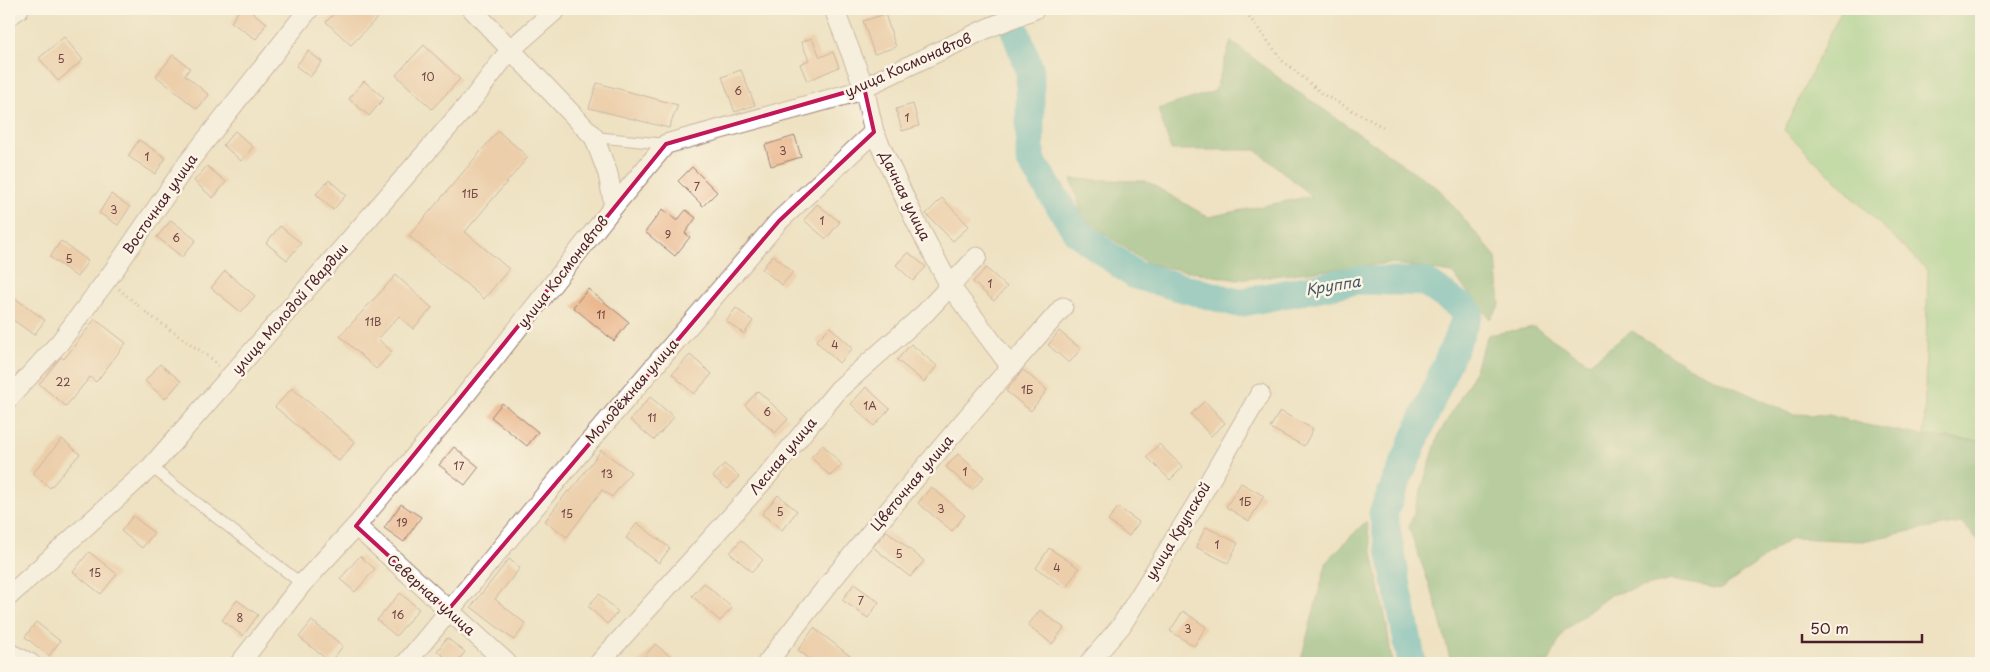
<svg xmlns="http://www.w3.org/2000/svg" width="1990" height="672" viewBox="0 0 1990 672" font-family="'Playpen Sans',sans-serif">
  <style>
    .green { fill: #91d086; stroke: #6e7858 }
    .forest { fill: #74b273; stroke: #5f684f }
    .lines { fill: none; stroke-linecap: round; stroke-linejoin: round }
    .river { stroke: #44b3bc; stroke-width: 29 }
    .building { fill: #eab78e }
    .service-casing { stroke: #9c8076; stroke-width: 12 }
    .minor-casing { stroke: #9c8076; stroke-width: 21 }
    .path { stroke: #9c8076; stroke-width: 3; stroke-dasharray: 1 4; stroke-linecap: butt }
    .service { stroke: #fff; stroke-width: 10 }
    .minor { stroke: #fff; stroke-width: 19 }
    .marked { fill: none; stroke: #c2185b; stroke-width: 4; stroke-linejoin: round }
    .labels { text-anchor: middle; stroke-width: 5; stroke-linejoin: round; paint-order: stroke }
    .number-label { font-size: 11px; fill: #724544 }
    .street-label { font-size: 14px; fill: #4a1f2b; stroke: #fcf5e5 }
    .water-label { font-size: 15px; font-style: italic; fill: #485a65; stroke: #fcf5e5 }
  </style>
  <rect width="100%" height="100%" fill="#fcf5e5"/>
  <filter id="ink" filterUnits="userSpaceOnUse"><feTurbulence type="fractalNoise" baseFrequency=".02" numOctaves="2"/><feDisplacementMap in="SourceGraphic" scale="10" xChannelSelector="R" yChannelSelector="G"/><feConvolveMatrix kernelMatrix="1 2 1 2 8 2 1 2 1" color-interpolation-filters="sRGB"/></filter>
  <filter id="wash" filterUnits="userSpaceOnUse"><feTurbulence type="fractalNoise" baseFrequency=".0096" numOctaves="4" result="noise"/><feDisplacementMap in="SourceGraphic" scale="20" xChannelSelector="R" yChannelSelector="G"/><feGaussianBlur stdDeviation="1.12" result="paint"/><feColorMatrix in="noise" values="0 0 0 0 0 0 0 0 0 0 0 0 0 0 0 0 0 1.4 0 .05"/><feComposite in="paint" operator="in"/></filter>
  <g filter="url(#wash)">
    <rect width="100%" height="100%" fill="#eee2c2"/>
    <!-- green -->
    <polygon class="green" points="1842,9 1981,9 1981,441 1924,436 1928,271 1784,130"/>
    <!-- forest -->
    <g class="forest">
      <polygon points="1231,41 1288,85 1439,189 1496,257 1500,305 1490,319 1452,273 1391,263 1237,280 1148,264 1083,218 1071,179 1146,181 1208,217 1312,196 1256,150 1171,150 1158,109 1215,91"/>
      <polygon points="1534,327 1589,363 1632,331 1689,367 1792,414 1829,415 1862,424 1924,436 1981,441 1981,543 1962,523 1910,531 1863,541 1791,538 1721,589 1671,580 1610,595 1564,631 1548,663 1451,663 1436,604 1409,528 1439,434 1470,381 1488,335"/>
      <polygon points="1366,521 1387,626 1392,663 1300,663 1327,561"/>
    </g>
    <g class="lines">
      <!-- river -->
      <polyline class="river" points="1012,9 1011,19 1030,71 1030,160 1077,232 1135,275 1238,303 1357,280 1425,282 1469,312 1383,513 1412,663"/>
    </g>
    <g id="blocks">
      <!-- building -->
      <g class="building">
        <polygon points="240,9 247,9 267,23 256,39 231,22"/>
        <polygon points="339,9 386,9 351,45 326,22"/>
        <polygon points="885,14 896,47 874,54 863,21"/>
        <polygon points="64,37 83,60 58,81 39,58"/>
        <polygon points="812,38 820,57 833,52 839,67 807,81 800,64 809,60 801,42"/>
        <polygon points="424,45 460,79 432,109 396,75"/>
        <polygon points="308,51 322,62 310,77 296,66"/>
        <polygon points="173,55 190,68 185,75 209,95 197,109 156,76"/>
        <polygon points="741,70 755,105 735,112 722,77"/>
        <polygon points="364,81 384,98 369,116 349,99"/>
        <polygon points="597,83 678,105 669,128 589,108"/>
        <polygon points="913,104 919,126 902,131 896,109"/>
        <polygon points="235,131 253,147 241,161 223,145"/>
        <polygon points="498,131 528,157 465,232 509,269 484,299 409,236"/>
        <polygon points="795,136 801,157 771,166 765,145"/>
        <polygon points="139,140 166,158 155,174 128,156"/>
        <polygon points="207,166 226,182 213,198 194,181"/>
        <polygon points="692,167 717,192 703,206 678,181"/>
        <polygon points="329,180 346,195 333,210 316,194"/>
        <polygon points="111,194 130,207 118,225 99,213"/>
        <polygon points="942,198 969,226 953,241 926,214"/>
        <polygon points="817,204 840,222 826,239 804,220"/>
        <polygon points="663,209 677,221 686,210 696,218 685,233 690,237 675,256 645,232"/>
        <polygon points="171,220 196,240 182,257 157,237"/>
        <polygon points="280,226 301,243 287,260 266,243"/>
        <polygon points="61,241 88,261 77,277 50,257"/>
        <polygon points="908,252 926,267 913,281 896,265"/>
        <polygon points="773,255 793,272 782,285 762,269"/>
        <polygon points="986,268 1007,287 994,301 973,282"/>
        <polygon points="225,271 255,296 241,312 211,288"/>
        <polygon points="396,275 432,308 413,329 399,316 378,339 392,352 376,369 340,336"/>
        <polygon points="588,289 629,322 614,341 573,307"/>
        <polygon points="9,294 45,320 34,335 9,317"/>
        <polygon points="736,308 753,321 744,334 726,321"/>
        <polygon points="95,319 126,343 96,382 90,377 66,406 39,384 61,357 64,359"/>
        <polygon points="830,327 853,348 839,363 816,341"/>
        <polygon points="1059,331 1081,349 1069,363 1048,345"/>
        <polygon points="911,344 937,366 924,382 897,360"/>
        <polygon points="690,355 712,374 694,394 672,374"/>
        <polygon points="160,364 181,381 165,399 145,381"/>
        <polygon points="1023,370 1047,390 1031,411 1006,391"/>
        <polygon points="866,387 890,409 874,426 851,404"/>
        <polygon points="292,388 355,442 339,461 275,407"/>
        <polygon points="758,391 788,419 775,433 745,405"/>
        <polygon points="650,397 674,417 654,440 630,420"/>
        <polygon points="1205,401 1225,423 1211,436 1191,414"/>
        <polygon points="502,403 538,432 527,446 491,417"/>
        <polygon points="1280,411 1313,429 1304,446 1270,428"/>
        <polygon points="62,439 80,454 50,488 33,473"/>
        <polygon points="1159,444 1183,467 1170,480 1147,457"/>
        <polygon points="823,445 842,465 830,476 811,457"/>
        <polygon points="454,447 479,467 465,485 439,465"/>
        <polygon points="601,450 631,472 612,497 602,490 567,537 545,521 568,491 570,492"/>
        <polygon points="958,454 984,477 972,490 946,467"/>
        <polygon points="724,464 739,476 728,489 713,477"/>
        <polygon points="1241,483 1264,496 1249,521 1226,507"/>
        <polygon points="931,487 965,515 952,531 918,503"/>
        <polygon points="778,495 797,511 782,530 762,514"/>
        <polygon points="401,504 421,517 404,542 384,528"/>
        <polygon points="1118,507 1139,522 1129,536 1108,521"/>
        <polygon points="133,516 154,533 142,548 121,531"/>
        <polygon points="637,523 670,548 659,563 626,538"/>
        <polygon points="1206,527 1238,543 1228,563 1196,547"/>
        <polygon points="887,531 924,561 910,577 873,547"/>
        <polygon points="741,540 763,560 752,572 730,553"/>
        <polygon points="1049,548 1079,568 1066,588 1036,568"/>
        <polygon points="89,552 117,574 101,594 73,572"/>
        <polygon points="360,556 375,569 355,592 340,579"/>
        <polygon points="509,559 520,568 495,599 526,624 514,640 471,607"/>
        <polygon points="704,583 732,608 720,621 692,596"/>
        <polygon points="854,584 879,602 868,618 842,600"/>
        <polygon points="400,593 419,609 396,636 377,620"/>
        <polygon points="599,594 618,612 607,624 588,606"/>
        <polygon points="237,600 258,615 243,636 222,620"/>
        <polygon points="1040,610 1064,628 1052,644 1028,625"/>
        <polygon points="1183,611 1206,627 1194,646 1170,631"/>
        <polygon points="312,621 343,646 330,662 299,637"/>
        <polygon points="36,622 60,641 49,656 25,637"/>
        <polygon points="814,628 859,663 815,663 798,650"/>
        <polygon points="447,638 465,652 456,663 452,663 437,651"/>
        <polygon points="655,644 679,663 639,663"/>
      </g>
    </g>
  </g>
  <g filter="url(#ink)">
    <use href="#blocks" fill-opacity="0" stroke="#9c8076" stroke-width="1"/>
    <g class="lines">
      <defs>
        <g id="service">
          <polyline points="594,137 666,144"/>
          <polyline points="151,467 302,584"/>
        </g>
        <g id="minor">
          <polyline points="472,9 594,137 608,174 614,206"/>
          <polyline points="834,9 864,87 874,132 916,222 950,286 1011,367"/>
          <polyline points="9,16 19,9"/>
          <polyline points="9,398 60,342 114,270 187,164 309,9"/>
          <polyline points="356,526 507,663"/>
          <polyline points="9,596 151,467 472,100 510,50 557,9"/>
          <polyline points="9,653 30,663"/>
          <polyline points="240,663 302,584 356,526 456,407 614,206 666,144 852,93 988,28 1035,9"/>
          <polyline points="406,663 584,448 779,221 874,132"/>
          <polyline points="599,663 764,480 839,389 925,313 977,257"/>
          <path d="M767,663c94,-123 194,-240 296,-356"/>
          <polyline points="1089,663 1121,626 1195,506 1260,394"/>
        </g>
      </defs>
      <!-- service casing -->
      <use href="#service" class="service-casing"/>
      <!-- minor casing -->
      <use href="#minor" class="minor-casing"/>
      <!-- path -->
      <g class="path">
        <polyline points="1243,9 1283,61 1324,95 1383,127"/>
        <polyline points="119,289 148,314 212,359 218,366"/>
      </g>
      <!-- service -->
      <use href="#service" class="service"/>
      <!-- minor -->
      <use href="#minor" class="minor"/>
    </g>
  </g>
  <!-- marked area -->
  <path d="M0 0H1990V672H0ZM864,87l10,45 -95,89 -331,389 -92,-84 310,-382z" fill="#eee2c2" fill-opacity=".55" fill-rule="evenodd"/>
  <path class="marked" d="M864,87l10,45 -95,89 -331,389 -92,-84 310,-382z"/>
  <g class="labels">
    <!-- number labels -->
    <g class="number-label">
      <text x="61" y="63">5</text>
      <text x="428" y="81">10</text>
      <text x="738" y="95">6</text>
      <text x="907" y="122">1</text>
      <text x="783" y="155">3</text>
      <text x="147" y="161">1</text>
      <text x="697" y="191">7</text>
      <text x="470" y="198">11Б</text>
      <text x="114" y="214">3</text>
      <text x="822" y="225">1</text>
      <text x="668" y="239">9</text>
      <text x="176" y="242">6</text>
      <text x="69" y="263">5</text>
      <text x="990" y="288">1</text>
      <text x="601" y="319">11</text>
      <text x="373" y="326">11В</text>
      <text x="835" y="349">4</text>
      <text x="63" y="386">22</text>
      <text x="1027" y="394">1Б</text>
      <text x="870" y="410">1А</text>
      <text x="767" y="416">6</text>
      <text x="652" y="422">11</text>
      <text x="459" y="470">17</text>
      <text x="965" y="476">1</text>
      <text x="607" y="478">13</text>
      <text x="1245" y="506">1Б</text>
      <text x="941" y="513">3</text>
      <text x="780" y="516">5</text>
      <text x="567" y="518">15</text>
      <text x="402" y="527">19</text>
      <text x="1217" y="549">1</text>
      <text x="899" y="558">5</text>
      <text x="1057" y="572">4</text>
      <text x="95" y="577">15</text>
      <text x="861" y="605">7</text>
      <text x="398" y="619">16</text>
      <text x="240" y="622">8</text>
      <text x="1188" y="633">3</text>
    </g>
    <!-- street labels -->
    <g class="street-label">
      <text transform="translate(908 65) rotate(-24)" y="5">улица Космонавтов</text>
      <text transform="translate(905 196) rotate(64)" y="5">Дачная улица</text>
      <text transform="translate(160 204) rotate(-55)" y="5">Восточная улица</text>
      <text transform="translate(563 272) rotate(-52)" y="5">улица Космонавтов</text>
      <text transform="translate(290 309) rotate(-49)" y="5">улица Молодой Гвардии</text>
      <text transform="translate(632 391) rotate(-49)" y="5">Молодёжная улица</text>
      <text transform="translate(783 456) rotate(-50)" y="5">Лесная улица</text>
      <text transform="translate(912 483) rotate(-50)" y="5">Цветочная улица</text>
      <text transform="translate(1178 531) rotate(-59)" y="5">улица Крупской</text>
      <text transform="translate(431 595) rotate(42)" y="5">Северная улица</text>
    </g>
    <!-- water labels -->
    <g class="water-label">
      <text transform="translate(1333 286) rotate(-9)" y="5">Круппа</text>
    </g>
  </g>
  <!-- margin -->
  <rect width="1990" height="672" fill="none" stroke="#fcf5e5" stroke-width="30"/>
  <!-- scale -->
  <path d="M1802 634v8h120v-8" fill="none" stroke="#4a1f2b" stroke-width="2.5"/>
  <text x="1810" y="634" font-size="15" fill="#4a1f2b" stroke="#fcf5e5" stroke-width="4" paint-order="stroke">50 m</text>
</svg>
